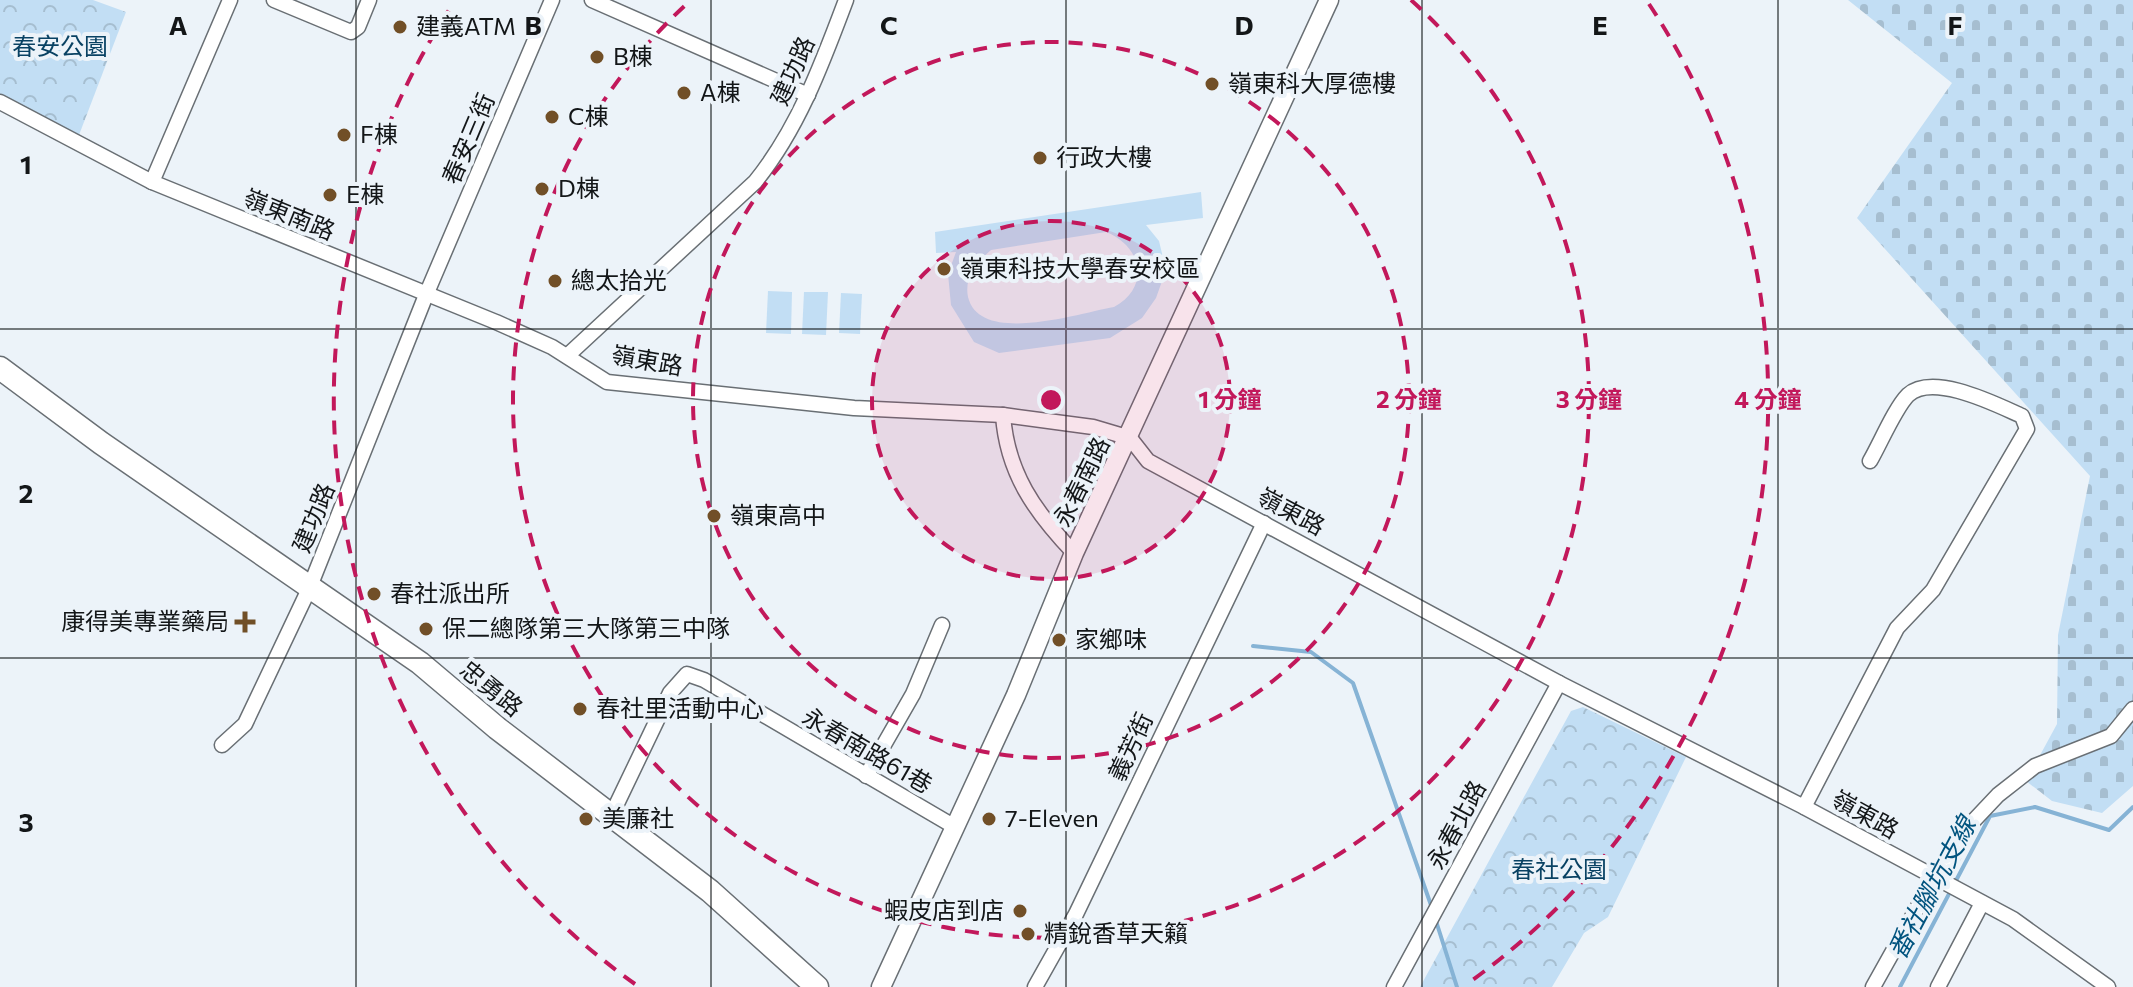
<svg xmlns="http://www.w3.org/2000/svg" width="2133" height="987" viewBox="0 0 2133 987" font-family="Commissioner,'Noto Sans TC',sans-serif">
  <style>
    .grass { fill: #c2def4; fill-rule: evenodd }
    .forest { fill: url(#forest-crowns) }
    .cemetery { fill: url(#cemetery-stones) }
    .lines { fill: none; stroke-linecap: round; stroke-linejoin: round }
    .stream { stroke: #86b3d5; stroke-width: 4 }
    .minor-casing { stroke: #696f74; stroke-width: 17 }
    .tertiary-casing { stroke: #696f74; stroke-width: 21 }
    .secondary-casing { stroke: #696f74; stroke-width: 25 }
    .minor { stroke: #fff; stroke-width: 14 }
    .tertiary { stroke: #fff; stroke-width: 18 }
    .secondary { stroke: #fff; stroke-width: 22 }
    .grid { fill: none; stroke: #131618; stroke-width: 2; stroke-opacity: 0.55 }
    .ring { fill: none; stroke: #c2185b; stroke-width: 4; stroke-dasharray: 14 10 }
    .poi-dot { fill: #714f27; stroke: #ecf3f9; stroke-width: 3 }
    .labels { text-anchor: middle; stroke-width: 8; stroke-linejoin: round; paint-order: stroke }
    .poi-label { font-size: 24px; fill: #131618; stroke: #ecf3f9; text-anchor: start }
    .park-label { font-size: 24px; fill: #094263; stroke: #ecf3f9 }
    .street-label { font-size: 24px; fill: #131618; stroke: #ecf3f9 }
    .water-label { font-size: 26px; font-style: italic; fill: #02547f; stroke: #ecf3f9 }
    .grid-label { font-size: 26px; text-anchor: middle; font-weight: bold; fill: #131618; stroke: #ecf3f9; stroke-width: 8; stroke-linejoin: round; paint-order: stroke }
    .centre { fill: #c2185b; stroke: #ecf3f9; stroke-width: 4 }
    .ring-label { font-size: 24px; text-anchor: middle; font-weight: bold; fill: #c2185b; stroke: #ecf3f9; stroke-width: 8; stroke-linejoin: round; paint-order: stroke }
  </style>
  <defs>
    <pattern id="forest-crowns" width="20" height="18" patternUnits="userSpaceOnUse" patternTransform="scale(2)"><rect width="20" height="18" fill="#c2def4"/><path d="M2 6a3 3 0 1 1 6 0M12 15a3 3 0 1 1 6 0" fill="none" stroke="#a6bed0"/></pattern>
    <pattern id="cemetery-stones" width="16" height="16" patternUnits="userSpaceOnUse" patternTransform="scale(2)"><rect width="16" height="16" fill="#c2def4"/><path d="M2 7V4a2 2 0 0 1 4 0v3zM10 15v-3a2 2 0 0 1 4 0v3z" fill="#a6bed0"/></pattern>
  </defs>
  <rect width="100%" height="100%" fill="#ecf3f9"/>
  <!-- grass -->
  <g class="grass">
    <path d="M1201,192l2,26 -57,7 13,16 7,29 -10,28 -14,20 -32,20 -111,15 -25,-11 -23,-37 -3,-31 8,-22 -20,1 -1,-21zM1106,232c36,14 45,55 8,75 -35,6 -134,39 -146,-10 -4,-20 9,-35 23,-47z"/>
    <polygon points="768,291 792,292 791,334 766,333"/>
    <polygon points="804,292 828,292 826,335 802,334"/>
    <polygon points="841,293 862,294 860,334 839,333"/>
  </g>
  <!-- forest -->
  <g class="forest">
    <polygon points="0,0 93,0 126,12 79,135 0,94"/>
    <polygon points="1583,707 1686,757 1608,917 1584,933 1552,987 1420,987 1571,711"/>
  </g>
  <!-- cemetery -->
  <polygon class="cemetery" points="1848,0 2133,0 2133,786 2102,813 2052,801 2026,781 2057,724 2058,635 2090,476 1857,218 1952,83"/>
  <g class="lines">
    <!-- stream -->
    <g class="stream">
      <polyline points="1253,646 1311,652 1353,683 1432,908"/>
      <polyline points="1436,921 1457,987"/>
      <polyline points="1900,987 1990,816 2035,807 2109,830 2133,807"/>
    </g>
    <defs>
      <g id="minor">
        <polyline points="274,0 351,32 358,27 369,0"/>
        <polyline points="592,0 808,95"/>
        <polyline points="0,102 152,182 496,322 552,347 607,382 854,408 1003,415 1093,427 1130,438 1148,461 1559,683 1804,807 2013,919 2108,987"/>
        <polyline points="152,182 230,0"/>
        <path d="M567,356l188,-174c43,-53 67,-118 91,-182"/>
        <path d="M1003,415c4,58 32,97 71,138"/>
        <polyline points="222,745 245,724 309,589 426,295 552,0"/>
        <polyline points="866,776 913,694 942,625"/>
        <path d="M1804,807l93,-179 36,-38 94,-161 -5,-13c-25,-11 -89,-44 -114,-21 -13,13 -28,49 -38,66"/>
        <polyline points="612,814 670,693 687,674 704,680 955,827"/>
        <polyline points="1035,987 1076,914 1264,523"/>
        <polyline points="1394,987 1559,683"/>
        <polyline points="1873,987 1934,878 1948,867 1964,831 1998,795 2035,766 2111,736 2133,709"/>
        <polyline points="1938,987 1982,903"/>
      </g>
      <polyline id="tertiary" points="881,987 1016,695 1074,553 1329,0"/>
      <polyline id="secondary" points="0,368 101,443 420,663 497,728 710,891 817,987"/>
    </defs>
    <!-- minor casing -->
    <use href="#minor" class="minor-casing"/>
    <!-- tertiary casing -->
    <use href="#tertiary" class="tertiary-casing"/>
    <!-- secondary casing -->
    <use href="#secondary" class="secondary-casing"/>
    <!-- minor -->
    <use href="#minor" class="minor"/>
    <!-- tertiary -->
    <use href="#tertiary" class="tertiary"/>
    <!-- secondary -->
    <use href="#secondary" class="secondary"/>
  </g>
  <!-- grid -->
  <path class="grid" d="M356,0v987M711,0v987M1066,0v987M1422,0v987M1778,0v987M0,329h2133M0,658h2133"/>
  <!-- distance rings -->
  <circle cx="1051" cy="400" r="179" fill="#c2185b" fill-opacity=".12"/>
  <g class="ring">
    <circle cx="1051" cy="400" r="179"/>
    <circle cx="1051" cy="400" r="358"/>
    <path d="M1411 0A538 538 0 1 1 691 0"/>
    <path d="M635 984A717 717 0 0 1 453 4M1649 4A717 717 0 0 1 1467 984"/>
  </g>
  <!-- markers -->
  <g class="poi-dot">
    <circle cx="400" cy="27" r="8"/>
    <circle cx="597" cy="57" r="8"/>
    <circle cx="1212" cy="84" r="8"/>
    <circle cx="684" cy="93" r="8"/>
    <circle cx="552" cy="117" r="8"/>
    <circle cx="344" cy="135" r="8"/>
    <circle cx="1040" cy="158" r="8"/>
    <circle cx="542" cy="189" r="8"/>
    <circle cx="330" cy="195" r="8"/>
    <circle cx="944" cy="269" r="8"/>
    <circle cx="555" cy="281" r="8"/>
    <circle cx="714" cy="516" r="8"/>
    <circle cx="374" cy="594" r="8"/>
    <path d="M241 610h8v8h8v8h-8v8h-8v-8h-8v-8h8z"/>
    <circle cx="426" cy="629" r="8"/>
    <circle cx="1059" cy="640" r="8"/>
    <circle cx="580" cy="709" r="8"/>
    <circle cx="586" cy="819" r="8"/>
    <circle cx="989" cy="819" r="8"/>
    <circle cx="1020" cy="911" r="8"/>
    <circle cx="1028" cy="934" r="8"/>
  </g>
  <g class="labels">
    <!-- poi labels -->
    <g class="poi-label">
      <text x="416" y="35">建義ATM</text>
      <text x="613" y="65">B棟</text>
      <text x="1228" y="92">嶺東科大厚德樓</text>
      <text x="700" y="101">A棟</text>
      <text x="568" y="125">C棟</text>
      <text x="360" y="143">F棟</text>
      <text x="1056" y="166">行政大樓</text>
      <text x="558" y="197">D棟</text>
      <text x="346" y="203">E棟</text>
      <text x="960" y="277">嶺東科技大學春安校區</text>
      <text x="571" y="289">總太拾光</text>
      <text x="730" y="524">嶺東高中</text>
      <text x="390" y="602">春社派出所</text>
      <text x="229" y="630" text-anchor="end">康得美專業藥局</text>
      <text x="442" y="637">保二總隊第三大隊第三中隊</text>
      <text x="1075" y="648">家鄉味</text>
      <text x="596" y="717">春社里活動中心</text>
      <text x="602" y="827">美廉社</text>
      <text x="1005" y="827">7-Eleven</text>
      <text x="1004" y="919" text-anchor="end">蝦皮店到店</text>
      <text x="1044" y="942">精銳香草天籟</text>
    </g>
    <!-- park labels -->
    <g class="park-label">
      <text x="60" y="55">春安公園</text>
      <text x="1559" y="878">春社公園</text>
    </g>
    <!-- street labels -->
    <g class="street-label">
      <text transform="translate(793 71) rotate(-66)" y="8">建功路</text>
      <text transform="translate(469 139) rotate(-67)" y="8">春安三街</text>
      <text transform="translate(289 215) rotate(22)" y="8">嶺東南路</text>
      <text transform="translate(647 361) rotate(10)" y="8">嶺東路</text>
      <text transform="translate(1082 482) rotate(-64)" y="8">永春南路</text>
      <text transform="translate(1291 512) rotate(28)" y="8">嶺東路</text>
      <text transform="translate(314 518) rotate(-68)" y="8">建功路</text>
      <text transform="translate(491 689) rotate(39)" y="8">忠勇路</text>
      <text transform="translate(1131 747) rotate(-65)" y="8">義芳街</text>
      <text transform="translate(867 751) rotate(30)" y="8">永春南路61巷</text>
      <text transform="translate(1865 815) rotate(29)" y="8">嶺東路</text>
      <text transform="translate(1457 825) rotate(-62)" y="8">永春北路</text>
    </g>
    <!-- water labels -->
    <g class="water-label">
      <text transform="translate(1932 888) rotate(-62)" y="9">番社腳坑支線</text>
    </g>
  </g>
  <g class="grid-label">
    <text x="178" y="35">A</text>
    <text x="533" y="35">B</text>
    <text x="889" y="35">C</text>
    <text x="1244" y="35">D</text>
    <text x="1600" y="35">E</text>
    <text x="1955" y="35">F</text>
    <text x="26" y="174">1</text>
    <text x="26" y="503">2</text>
    <text x="26" y="832">3</text>
  </g>
  <circle cx="1051" cy="400" r="12" class="centre"/>
  <g class="ring-label">
    <text x="1230" y="408">1 分鐘</text>
    <text x="1409" y="408">2 分鐘</text>
    <text x="1589" y="408">3 分鐘</text>
    <text x="1768" y="408">4 分鐘</text>
  </g>
</svg>
